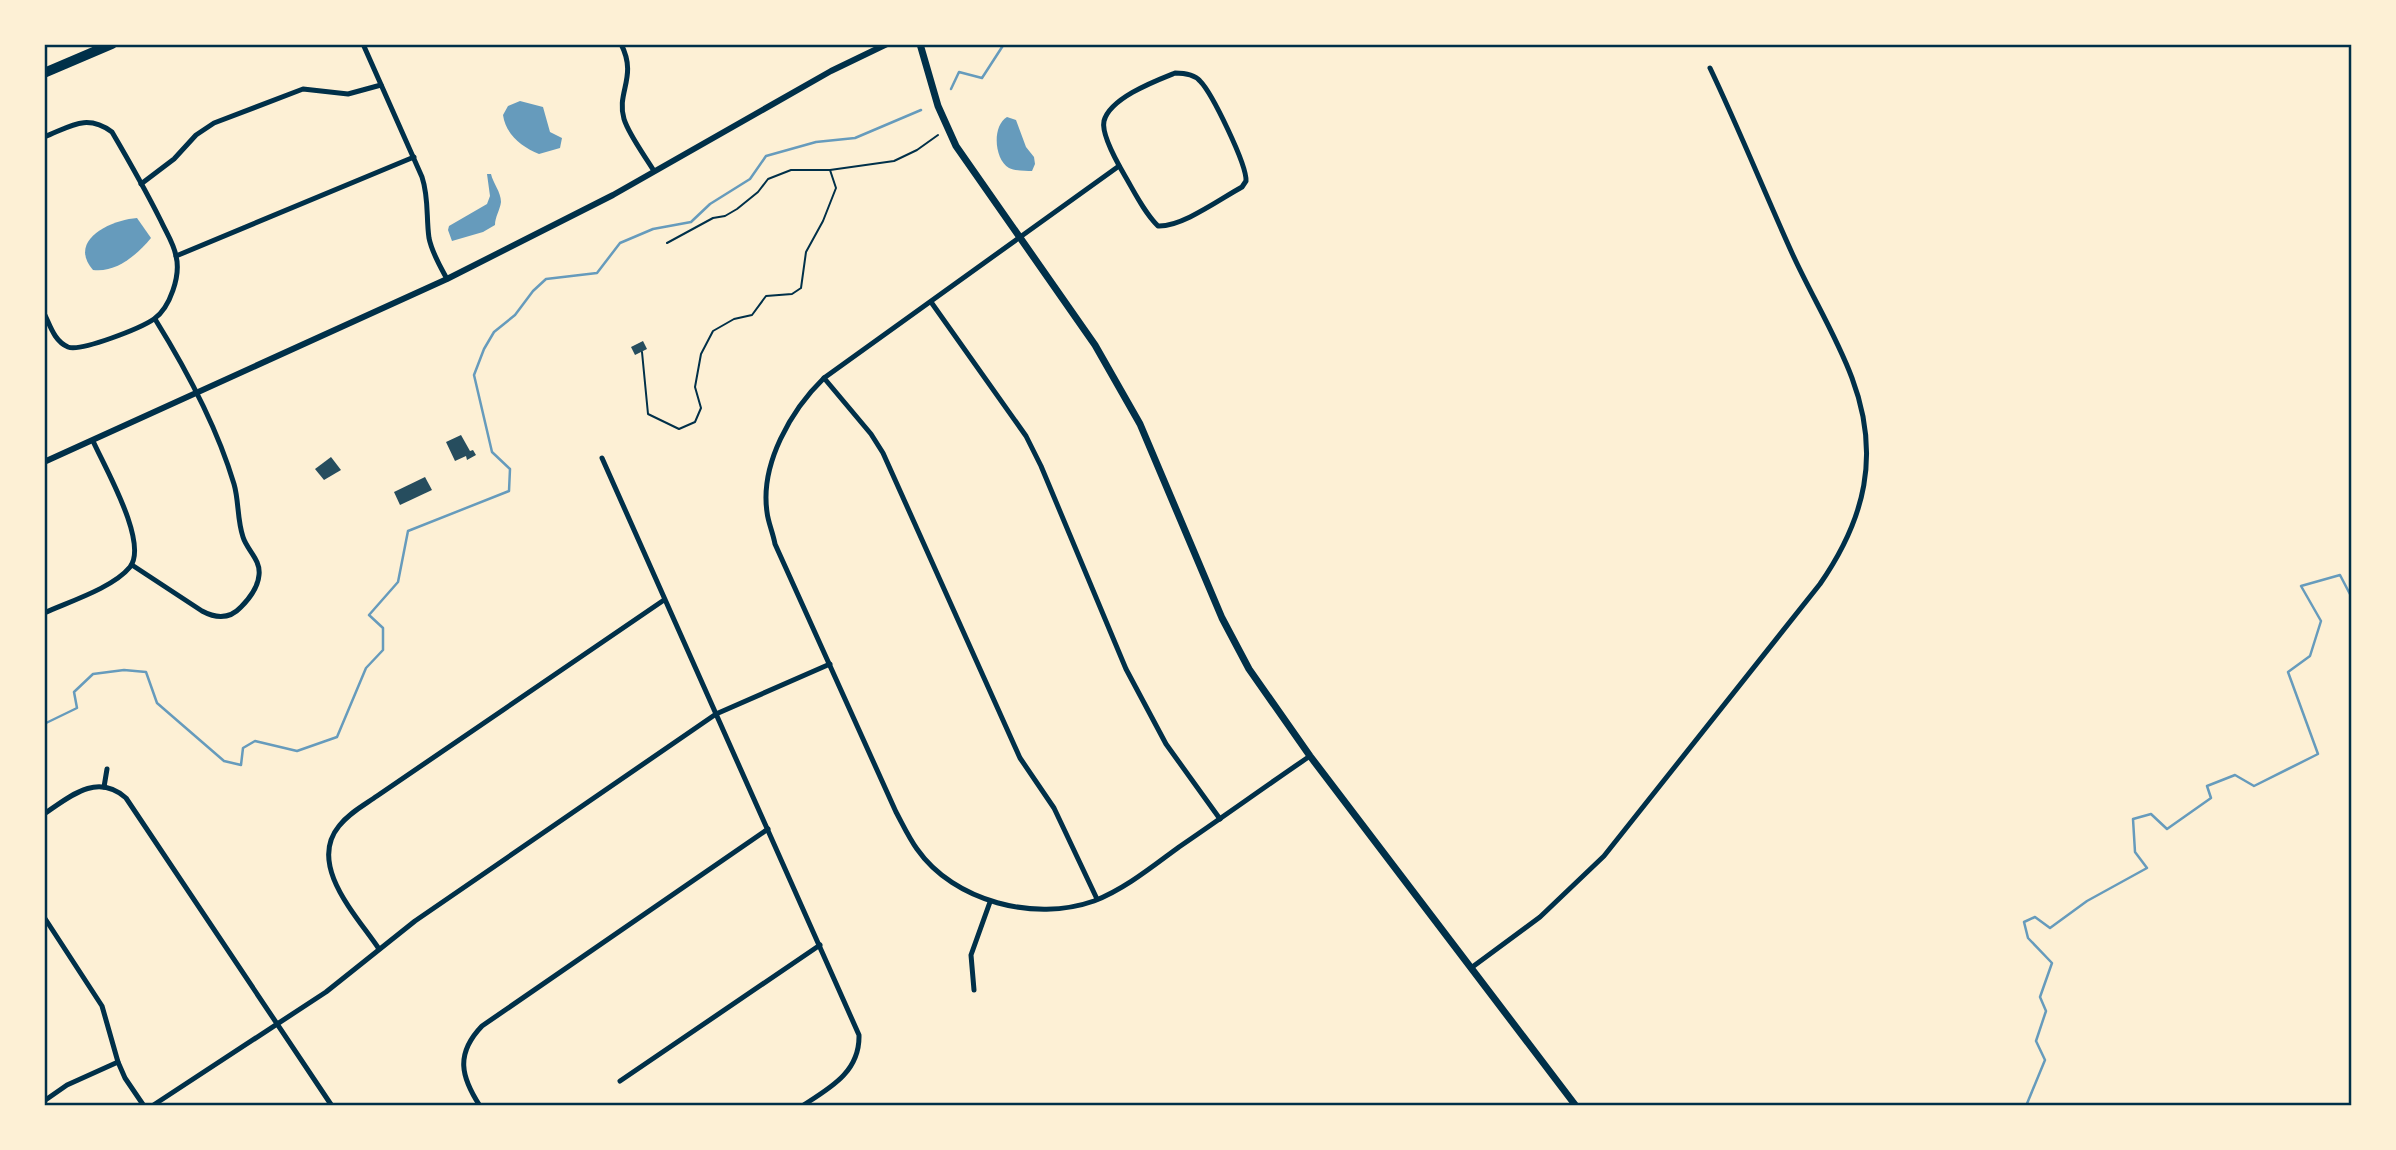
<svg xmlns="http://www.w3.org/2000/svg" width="2396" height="1150" viewBox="0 0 2396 1150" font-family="'Sofia Sans Condensed',sans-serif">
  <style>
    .water { fill: #669bbc }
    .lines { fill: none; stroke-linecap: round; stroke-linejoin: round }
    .stream { stroke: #669bbc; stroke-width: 2.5 }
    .building { fill: #264d5e }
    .path { stroke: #003049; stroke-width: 2 }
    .minor { stroke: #003049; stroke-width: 5 }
    .tertiary { stroke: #003049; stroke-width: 6 }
    .secondary { stroke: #003049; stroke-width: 7 }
    .motorway { stroke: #003049; stroke-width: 10 }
    .neatline { fill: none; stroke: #003049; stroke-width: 2.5 }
  </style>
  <rect width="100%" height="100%" fill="#fdf0d5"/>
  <!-- water -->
  <g class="water">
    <path d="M520,101l23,6 7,25 12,6 -2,10 -21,6c-17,-7 -33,-19 -36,-39l5,-9z"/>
    <path d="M1007,117l9,3 10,27 8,10 1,7 -3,7c-6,0 -17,0 -23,-3 -15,-9 -17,-42 -2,-51z"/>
    <path d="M487,174h4c2,9 10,18 10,28 -1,8 -6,15 -6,23l-12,7 -31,9 -4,-11 1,-4 38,-22 3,-8z"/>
    <path d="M137,218l14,20c-14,17 -35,35 -58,32 -26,-30 18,-50 44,-52z"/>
  </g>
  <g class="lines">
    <!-- stream -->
    <g class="stream">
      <polyline points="951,89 959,72 982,78 1004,44"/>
      <polyline points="44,724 77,708 74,692 93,674 124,670 146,672 157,703 224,761 241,765 243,748 255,741 297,751 337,737 366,668 383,650 383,628 369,615 398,582 408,531 509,491 510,469 492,452 474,375 484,349 494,332 515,315 533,291 546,279 597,273 620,243 653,229 691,222 710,204 750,179 766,156 816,142 855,138 921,110"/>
      <polyline points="2026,1106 2045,1060 2036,1041 2046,1011 2040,997 2052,963 2028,938 2024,922 2035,917 2050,928 2087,901 2147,868 2135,852 2133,819 2151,814 2167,829 2211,798 2207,786 2235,775 2254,786 2318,754 2288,672 2310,656 2321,621 2301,586 2340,575 2352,598"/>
    </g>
  </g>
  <!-- building -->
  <g class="building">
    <polygon points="643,341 647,349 635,355 631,347"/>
    <polygon points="461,435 470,451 473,450 476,455 467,460 466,456 455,461 446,442"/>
    <polygon points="331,457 341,470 324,480 315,469"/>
    <polygon points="425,477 432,490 400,505 394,492"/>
  </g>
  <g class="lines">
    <!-- path -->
    <g class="path">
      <polyline points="667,243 713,218 725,216 737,209 758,192 768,179 791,170 830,170 894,161 917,150 938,135"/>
      <polyline points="642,352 648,414 679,429 695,422 701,408 695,387 701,354 713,331 734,319 752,315 766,296 792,294 801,288 806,252 823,221 836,188 830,170"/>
    </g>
    <!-- minor -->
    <g class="minor">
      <path d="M363,44l59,133c7,21 4,40 7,61 3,15 11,28 18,41"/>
      <path d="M621,44c17,33 -5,48 3,75 5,16 21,37 30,52"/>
      <path d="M1175,73c9,0 19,1 25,8 12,12 47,84 46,100l-4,6c-22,12 -60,40 -84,39 -14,-14 -23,-33 -33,-50 -7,-12 -24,-42 -21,-55 6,-23 51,-40 71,-48z"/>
      <path d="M44,137c26,-10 42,-24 68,-5 17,29 34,59 49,89 5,11 13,23 15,35 5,19 -6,52 -22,63 -13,9 -73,33 -86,28 -14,-6 -18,-22 -24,-34"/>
      <path d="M1119,166l-295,212c-33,32 -64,86 -57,134 1,10 6,21 8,32l121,268c7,13 13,26 21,37 37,53 118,73 177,52 31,-12 59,-35 85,-54 44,-30 87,-61 131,-91"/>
      <polyline points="141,184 174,159 196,135 214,123 303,89 348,94 381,85"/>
      <polyline points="176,256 414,157"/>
      <polyline points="931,302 1026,436 1041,466 1126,669 1166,744 1220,819"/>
      <polyline points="824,378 871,434 883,453 1020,758 1054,808 1097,899"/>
      <path d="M602,458l257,577c1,37 -29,53 -57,71"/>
      <path d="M132,565l70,46c13,7 27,9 39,-4 8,-8 17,-20 18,-32 2,-15 -12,-25 -16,-38 -6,-18 -4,-36 -9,-53 -17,-57 -48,-115 -79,-165"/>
      <path d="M44,613c24,-11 69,-25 86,-46 19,-24 -26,-101 -37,-126"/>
      <polyline points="104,787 107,769"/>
      <path d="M44,814c25,-17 53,-42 82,-16l206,308"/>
      <polyline points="44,917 102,1006 118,1062 125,1078 144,1106"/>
      <path d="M379,949c-22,-33 -72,-84 -40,-123 10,-13 25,-21 38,-30l287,-196"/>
      <path d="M1471,968l69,-51 64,-61 216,-272c45,-65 61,-129 32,-206 -16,-43 -41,-83 -60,-125 -28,-62 -53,-124 -82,-185"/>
      <polyline points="974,990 971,955 990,902"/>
      <polyline points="620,1081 820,945"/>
      <polyline points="44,1101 67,1085 118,1062"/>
      <polyline points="152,1106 326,992 415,921 716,714 830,664"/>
      <path d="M480,1106c-19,-29 -25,-52 2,-80l286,-197"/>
    </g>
    <!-- tertiary -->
    <polyline class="tertiary" points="44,462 447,279 613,195 831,71 887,44"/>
    <!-- secondary -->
    <polyline class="secondary" points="920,44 938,106 956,146 1095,345 1140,424 1222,618 1249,669 1310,756 1576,1106"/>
    <!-- motorway -->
    <polyline class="motorway" points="44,73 112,44"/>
  </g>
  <!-- border -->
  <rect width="2396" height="1150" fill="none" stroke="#fdf0d5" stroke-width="91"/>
  <rect x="46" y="46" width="2304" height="1058" class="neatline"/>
</svg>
